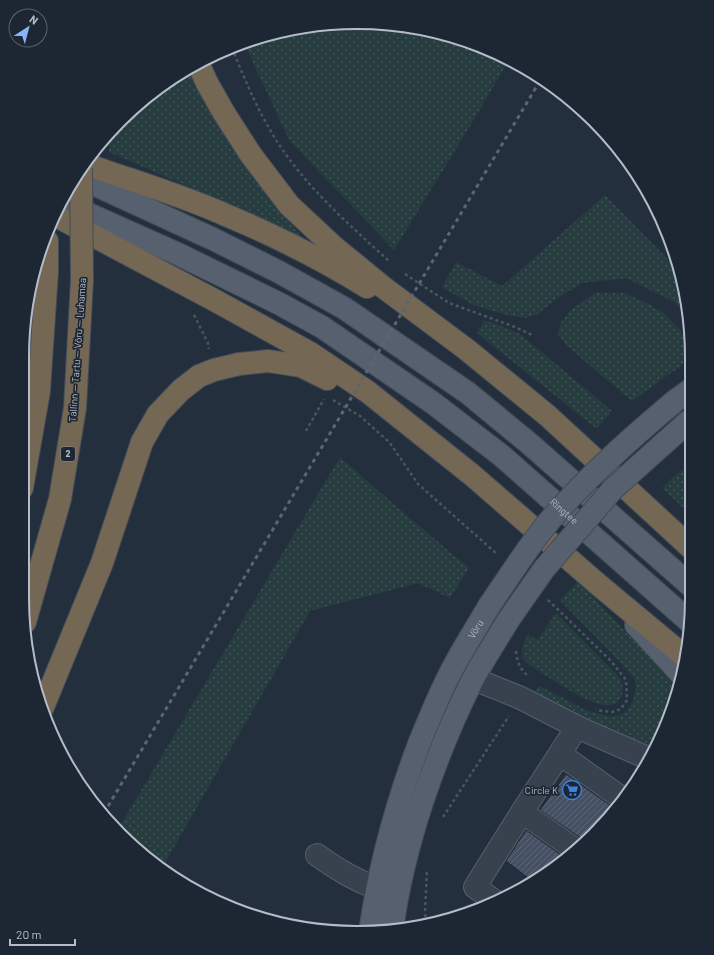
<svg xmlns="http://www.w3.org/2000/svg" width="714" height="955" viewBox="0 0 714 955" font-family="Barlow,sans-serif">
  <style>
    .grass { fill: url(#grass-dots) }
    .building { fill: url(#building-hatch); stroke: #1f2835 }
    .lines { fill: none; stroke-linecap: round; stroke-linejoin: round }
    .minor-casing { stroke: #565f6c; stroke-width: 24 }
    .major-casing { stroke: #414a57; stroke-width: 24 }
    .highway-casing { stroke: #434c59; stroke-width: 24 }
    .path { stroke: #44595c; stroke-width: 2.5; stroke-dasharray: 3 3; stroke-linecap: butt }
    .minor { stroke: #38414e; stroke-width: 22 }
    .major { stroke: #56606e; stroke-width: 22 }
    .highway { stroke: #746855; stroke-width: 22 }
    .rail { stroke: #5a6575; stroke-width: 3; stroke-dasharray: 4 4; stroke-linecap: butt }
    .major-bridge-casing { stroke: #414a57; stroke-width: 24; stroke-linecap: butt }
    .highway-bridge-casing { stroke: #434c59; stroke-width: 24; stroke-linecap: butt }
    .major-bridge { stroke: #56606e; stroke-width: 22 }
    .highway-bridge { stroke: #746855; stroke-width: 22 }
    .labels { text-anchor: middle; stroke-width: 3.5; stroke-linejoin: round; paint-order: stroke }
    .shield { fill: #1d2633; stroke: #878f9c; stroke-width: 1 }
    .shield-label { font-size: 9px; font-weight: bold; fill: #b4bcc9 }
    .street-label { font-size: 10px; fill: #b4bcc9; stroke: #1d2633 }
    .poi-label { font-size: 10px; fill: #b4bcc9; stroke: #1d2633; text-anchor: end }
    .rim { fill: none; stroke: #b4bcc9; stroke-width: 2 }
  </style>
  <defs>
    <pattern id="grass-dots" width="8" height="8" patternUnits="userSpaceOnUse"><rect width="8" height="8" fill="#263c3f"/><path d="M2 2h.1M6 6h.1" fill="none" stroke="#435659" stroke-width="1.8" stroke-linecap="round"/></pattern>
    <pattern id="building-hatch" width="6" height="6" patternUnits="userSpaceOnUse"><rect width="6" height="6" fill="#455162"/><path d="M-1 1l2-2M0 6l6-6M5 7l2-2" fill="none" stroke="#5d6877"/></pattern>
  </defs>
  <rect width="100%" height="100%" fill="#242f3e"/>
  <!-- grass -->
  <g class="grass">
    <polygon points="335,23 401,25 465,40 509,60 470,126 394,250 289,140 244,43 271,33"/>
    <polygon points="188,70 226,139 261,185 301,236 109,152 109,138 153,91"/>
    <polygon points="605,195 677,269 689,313 689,318 674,302 626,278 582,283 553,301 538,314 525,318 503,314 473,305 442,287 456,262 502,286"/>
    <polygon points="595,293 625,293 649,304 666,315 689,340 689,355 686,362 632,401 567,346 558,334 561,322 572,309"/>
    <polygon points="484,320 507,328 520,334 612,411 597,429 477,333"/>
    <polygon points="340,457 391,502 469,568 450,598 418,583 310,611 163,866 120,835 117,831"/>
    <polygon points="690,466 691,515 662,488 676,474"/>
    <polygon points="578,581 678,687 674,705 655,748 599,727 568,712 534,691 540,686 588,711 612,717 625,713 633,701 636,687 634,678 621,663 560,600"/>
    <path d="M556,613l63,64c4,8 6,15 0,23 -4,6 -13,6 -20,4 -21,-6 -50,-27 -70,-39l-7,-8 1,-13 5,-10 9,6z"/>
  </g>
  <!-- building -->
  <g class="building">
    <polygon points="566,774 614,808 602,826 585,841 540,810"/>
    <polygon points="526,830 564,857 559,865 531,880 506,861"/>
  </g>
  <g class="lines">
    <defs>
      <g id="minor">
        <polyline points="474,679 521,698 577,727 650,759"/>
        <polyline points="560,754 623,799"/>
        <polyline points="522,812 577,727"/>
        <path d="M317,855c20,14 37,25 60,33"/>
        <polyline points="493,900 475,887 522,812 576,850"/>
      </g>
      <g id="major">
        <polyline points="76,176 213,239 279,272 344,308 468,393 531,445 691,586"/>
        <path id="s1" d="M64,203l114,51 102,50 42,23 111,76 69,53 189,167"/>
        <polyline points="675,401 690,390"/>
        <polyline points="636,625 681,674"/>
        <path d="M392,930c11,-84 43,-175 81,-251 11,-20 24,-40 36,-60"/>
        <path id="s2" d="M370,932c9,-65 26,-127 49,-188 11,-27 22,-55 36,-80 11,-20 23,-39 34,-58"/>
      </g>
      <g id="highway">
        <polyline points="198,63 207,83 224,113 251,155 289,205 334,247 383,287 466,349 548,416 691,548"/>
        <path d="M85,164c48,17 97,31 143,52 48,20 95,44 139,71"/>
        <polyline points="58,217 216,301 310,353 368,392 472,475 600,586 684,656"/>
        <polyline points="22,488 39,391 47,271 47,241"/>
        <polyline points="25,622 60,499 75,408 82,280"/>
        <polyline points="43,707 102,563 142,442 158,414 181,390 199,376 214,370 239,364 268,361 301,366 327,379"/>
      </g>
    </defs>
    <!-- minor casing -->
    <use href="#minor" class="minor-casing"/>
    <!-- major casing -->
    <use href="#major" class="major-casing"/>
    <!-- highway casing -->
    <use href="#highway" class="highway-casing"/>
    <!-- path -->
    <g class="path">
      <path d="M232,48c11,27 22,54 37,80 29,52 76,93 120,133"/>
      <polyline points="405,274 449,303 515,327 532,335"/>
      <polyline points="194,315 208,343 209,349"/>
      <polyline points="333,400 360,416 390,443 418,484 497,554"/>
      <polyline points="306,431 324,399"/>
      <polyline points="548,600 611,661 626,680 627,700 621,709 612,712 596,710"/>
      <path d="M516,651c1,11 4,18 12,25"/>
      <polyline points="443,817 509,716"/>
      <polyline points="426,923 425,912 427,869"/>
    </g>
    <!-- minor -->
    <use href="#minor" class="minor"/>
    <!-- major -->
    <use href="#major" class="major"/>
    <!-- highway -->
    <use href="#highway" class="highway"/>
    <!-- rail -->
    <polyline class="rail" points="104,813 541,79"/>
    <defs>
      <g id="major-bridge">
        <path d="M489,606c20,-29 39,-60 62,-87 37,-43 80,-81 124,-118"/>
        <polyline points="509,619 544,569 613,489 690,420"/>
      </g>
      <polyline id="highway-bridge" points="81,168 82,280"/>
    </defs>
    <!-- major-bridge casing -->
    <use href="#major-bridge" class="major-bridge-casing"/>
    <!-- highway-bridge casing -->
    <use href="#highway-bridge" class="highway-bridge-casing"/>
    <!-- major-bridge -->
    <use href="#major-bridge" class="major-bridge"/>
    <!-- highway-bridge -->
    <use href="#highway-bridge" class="highway-bridge"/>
  </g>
  <!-- icons -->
  <defs>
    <symbol id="supermarket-ring" viewBox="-11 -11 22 22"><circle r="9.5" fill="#1d2633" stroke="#3f7fe0" stroke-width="1.5"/><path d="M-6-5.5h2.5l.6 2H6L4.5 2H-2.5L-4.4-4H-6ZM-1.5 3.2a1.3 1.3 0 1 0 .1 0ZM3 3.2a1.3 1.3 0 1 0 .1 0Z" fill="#3f7fe0"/></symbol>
  </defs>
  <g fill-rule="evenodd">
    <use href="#supermarket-ring" x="561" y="779" width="22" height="22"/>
  </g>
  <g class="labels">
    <!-- shield labels -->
    <rect class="shield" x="61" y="447" width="14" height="14" rx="3"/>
    <g class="shield-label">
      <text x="68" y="457">2</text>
    </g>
    <!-- street labels -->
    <g class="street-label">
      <text transform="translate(77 350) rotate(-86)" y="4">Tallinn — Tartu — Võru — Luhamaa</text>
      <text dy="4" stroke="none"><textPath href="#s1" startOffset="591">Ringtee</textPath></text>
      <text dy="4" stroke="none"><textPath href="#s2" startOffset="323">Võru</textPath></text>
    </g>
    <!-- poi labels -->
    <g class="poi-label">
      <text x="558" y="794">Circle K</text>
    </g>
  </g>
  <!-- crop -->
  <path d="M0 0H714V955H0ZM357 29H357A328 328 0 0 1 685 357V598A328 328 0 0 1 357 926H357A328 328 0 0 1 29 598V357A328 328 0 0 1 357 29Z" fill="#1d2633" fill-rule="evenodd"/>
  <path class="rim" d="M357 29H357A328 328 0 0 1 685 357V598A328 328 0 0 1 357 926H357A328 328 0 0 1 29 598V357A328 328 0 0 1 357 29Z"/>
  <!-- north arrow -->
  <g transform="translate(28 28) rotate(36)"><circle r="19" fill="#1d2633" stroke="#59626f"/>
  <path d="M0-3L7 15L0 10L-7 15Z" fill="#8ab4f8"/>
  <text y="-6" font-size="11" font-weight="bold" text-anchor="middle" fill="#b4bcc9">N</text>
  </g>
  <!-- scale -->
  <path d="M10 939v6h65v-6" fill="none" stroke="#b4bcc9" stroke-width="2"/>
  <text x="16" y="939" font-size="12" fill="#b4bcc9" stroke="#1d2633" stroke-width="3" paint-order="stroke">20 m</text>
</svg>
